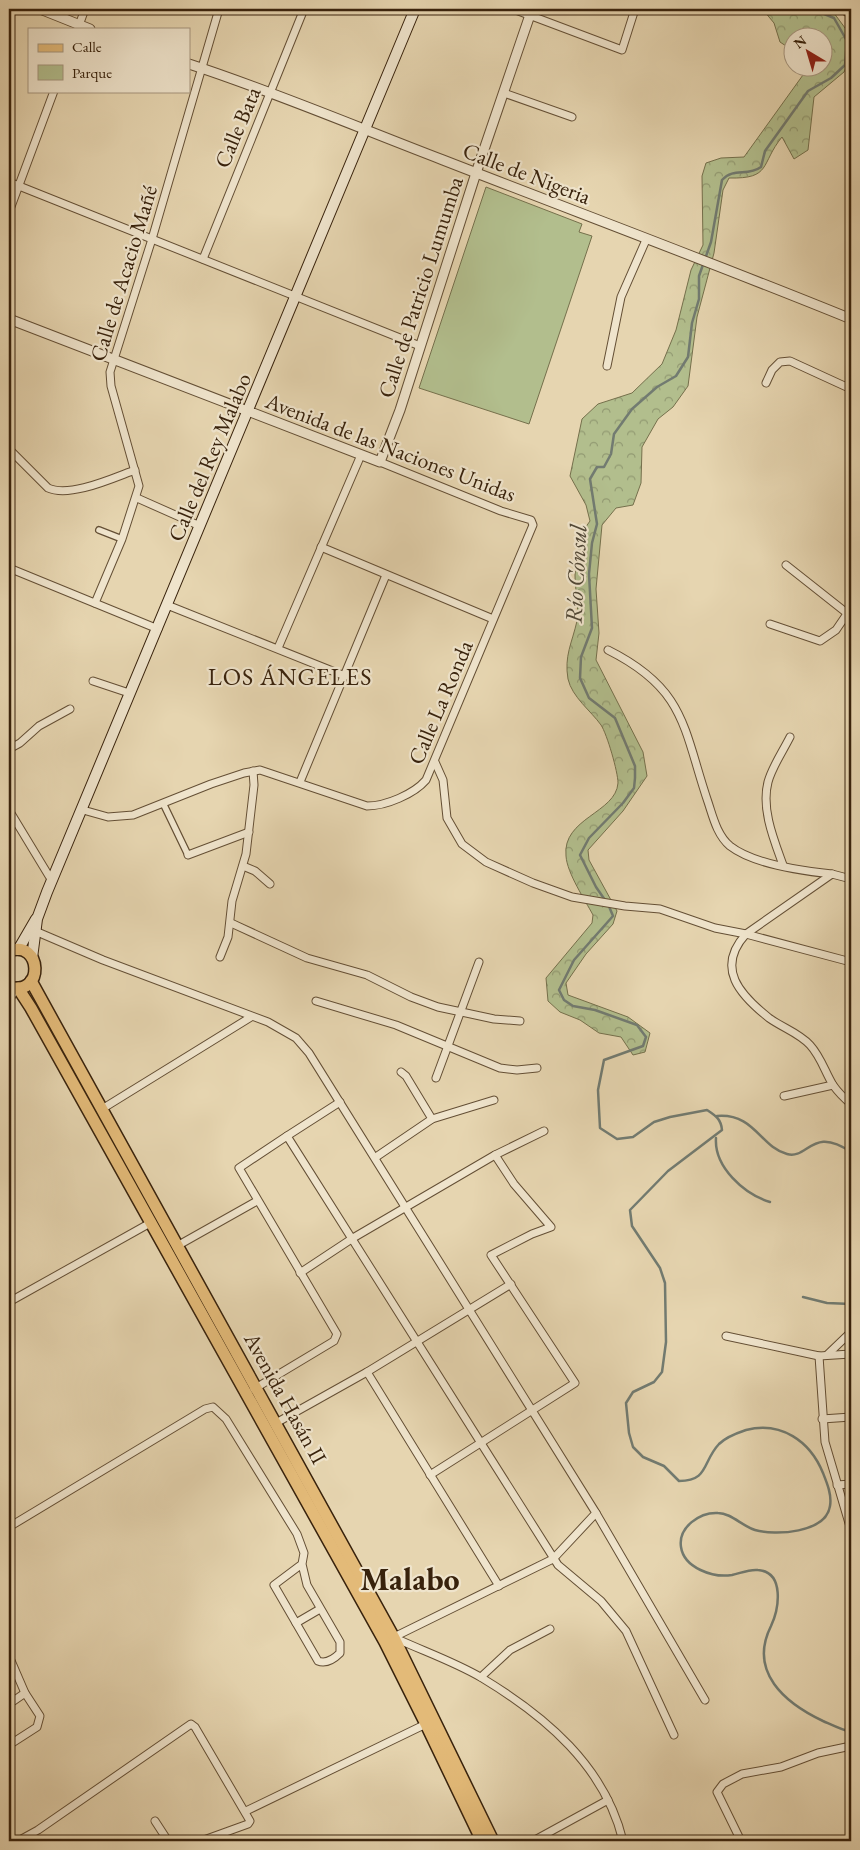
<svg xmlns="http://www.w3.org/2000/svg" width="860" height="1850" viewBox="0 0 860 1850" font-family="'EB Garamond',serif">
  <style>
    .forest { fill: url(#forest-crowns); stroke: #75704c }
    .park { fill: #b2be8d; stroke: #75704c }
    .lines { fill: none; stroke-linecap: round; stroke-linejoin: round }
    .stream { stroke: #727b71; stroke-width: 2.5 }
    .pedestrian-casing { stroke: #644f35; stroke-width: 8 }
    .minor-casing { stroke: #644f35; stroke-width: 9 }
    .tertiary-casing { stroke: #644f35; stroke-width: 11 }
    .secondary-casing { stroke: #38220c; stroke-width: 12 }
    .primary-casing { stroke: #38220c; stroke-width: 14 }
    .pedestrian { stroke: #efe4cc; stroke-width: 5.5 }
    .minor { stroke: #efe4cc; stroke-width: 7 }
    .tertiary { stroke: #efe4cc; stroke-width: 9 }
    .secondary { stroke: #efe4cc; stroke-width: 10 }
    .primary { stroke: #e3ba78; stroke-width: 11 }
    .labels { text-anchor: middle; stroke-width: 4.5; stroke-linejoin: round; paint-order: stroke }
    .street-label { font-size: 22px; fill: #38220c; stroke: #efe4cc }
    .water-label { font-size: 24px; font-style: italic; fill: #504736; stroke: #efe4cc }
    .neighbourhood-label { font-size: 24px; letter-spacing: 1px; fill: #38220c; stroke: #efe4cc }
    .town-label { font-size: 32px; font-weight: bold; fill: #38220c; stroke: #efe4cc }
  </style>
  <defs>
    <pattern id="forest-crowns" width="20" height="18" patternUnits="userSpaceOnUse" patternTransform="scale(1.25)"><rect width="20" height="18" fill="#b2be8d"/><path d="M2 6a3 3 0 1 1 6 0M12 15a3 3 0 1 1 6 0" fill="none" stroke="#929a72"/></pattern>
  </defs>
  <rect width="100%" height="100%" fill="#e6d5b0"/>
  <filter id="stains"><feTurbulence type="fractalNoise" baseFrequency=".004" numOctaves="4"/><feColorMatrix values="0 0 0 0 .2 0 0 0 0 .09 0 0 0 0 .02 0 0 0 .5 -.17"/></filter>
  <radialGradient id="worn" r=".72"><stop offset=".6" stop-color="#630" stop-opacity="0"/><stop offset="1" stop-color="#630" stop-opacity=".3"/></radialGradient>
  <!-- forest -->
  <path class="forest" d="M725,9h106l20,27v22l-7,14 -30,25 -6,53 -14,9 -12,-22c-22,27 -10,42 -53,41l-6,12 -9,63 -17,64 -9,69 -15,21 -15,12 -16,28 -1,36 -8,22 -17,3 -14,17 -6,64 3,44 -3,27 47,92 4,24 -24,35 -35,39 1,10 28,51 -4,13 -27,30 -20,29 2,12 60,22 22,16 -5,19 -12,3 -12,-18 -22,-4 -19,-13 -20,-8 -12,-11 -2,-23 46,-55 1,-8c-8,-15 -26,-42 -27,-59 -4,-38 50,-43 52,-73 0,-11 -11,-49 -17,-58 -10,-14 -29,-28 -33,-46 -4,-23 4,-36 9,-58 2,-15 -2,-31 -2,-46 1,-13 6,-23 3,-37l12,-17 -4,-16 -16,-29 12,-57 16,-15 34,-11 30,-29 14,-34 15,-60 12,-25 -1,-69 4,-13 15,-5 23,-1 64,-89h14v-30h-30v12l-12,-8 -6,-19 -10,-12 -35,1z"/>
  <!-- park -->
  <polygon class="park" points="486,187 582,224 579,232 592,236 529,424 419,388"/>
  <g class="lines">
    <!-- stream -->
    <g class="stream">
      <path d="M605,900l-9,-13 -16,-32 9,-17 34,-35 11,-15 1,-10v-12l-20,-48 -26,-20 -9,-20 1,-21 11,-29 -3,-54 3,-31 5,-19 -7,-45 7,-12h7l7,-13 3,-20 18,-25 25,-22 19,-11 12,-19 4,-34 7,-24v-23l12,-34 11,-62c12,-13 25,-3 39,-13l4,-16 43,-60 23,-13 14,-13 2,-24 -13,-23 -22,-9"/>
      <path d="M608,904l5,12 -39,44 -15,30 5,10 9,6 22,4 42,15 9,12 -3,9 -39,14 -6,30 2,38 17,11 16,-2 21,-15 16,-5 37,-7c9,6 14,9 15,20l-54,41 -38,39 2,16 28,42 5,15 1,59 -4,30 -8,10 -21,10 -7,11 3,30 4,14 10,10 21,9 15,15c30,0 23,-19 40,-37 7,-7 18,-11 27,-14 35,-9 64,11 77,43 4,10 9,22 7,33 -4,27 -55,30 -75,24 -13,-4 -24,-17 -37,-17 -18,-1 -40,14 -37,34 3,21 32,31 51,28 9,-2 17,-6 26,-5 27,2 21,39 13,56 -23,46 14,77 52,95 9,4 19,9 28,11"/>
      <path d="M717,1116c38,-3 43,31 70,38 21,6 25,-29 64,-2"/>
      <path d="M716,1138c-2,29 28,56 54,64"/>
      <polyline points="803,1297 827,1303 851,1304"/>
    </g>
    <defs>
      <g id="pedestrian">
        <polyline points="99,530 122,539"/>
        <polyline points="163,803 188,855"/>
      </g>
      <g id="minor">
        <polyline points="513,9 622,50 635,9"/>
        <polyline points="842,9 851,15"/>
        <polyline points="78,28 85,9"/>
        <polyline points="504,93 572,117"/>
        <polyline points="9,182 420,346"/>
        <polyline points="9,212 54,91"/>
        <polyline points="203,259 304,9"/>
        <polyline points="607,366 621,297 646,240"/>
        <polyline points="766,383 772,370 780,362 790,361 851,389"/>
        <path d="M9,449l39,39c22,10 65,-10 87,-18"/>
        <polyline points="137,498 200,526"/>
        <polyline points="321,547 493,619"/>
        <polyline points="786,565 848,614"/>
        <polyline points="9,568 158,629"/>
        <polyline points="95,603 122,539 139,486 111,386 110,372 152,239 219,9"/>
        <polyline points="167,605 345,676"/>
        <polyline points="770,624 820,641 836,630 851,608"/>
        <polyline points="278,648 361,455"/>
        <path d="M608,650c78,39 75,78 100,152 5,15 9,33 22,44 23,18 73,25 102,28"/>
        <polyline points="93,681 129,693"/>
        <polyline points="9,749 20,743 39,726 70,709"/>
        <polyline points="435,762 443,780 447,818 462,844 486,862 533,883 572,897 625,906 660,909 715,928 746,934 851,962"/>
        <polyline points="300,782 386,575"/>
        <polyline points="9,810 52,881"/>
        <path d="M83,810l25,7 25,-2 78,-31 33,-11 16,-3 107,36c19,0 47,-12 59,-26l107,-255 -2,-5 -30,-9 -121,-49"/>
        <polyline points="188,855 249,832"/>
        <path d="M783,865c-9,-25 -22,-56 -15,-83 4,-15 15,-31 22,-45"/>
        <polyline points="243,866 255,871 270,884"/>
        <path d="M851,879l-19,-5 -86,60c-31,34 -6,61 23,84 14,10 30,15 41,27 11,12 15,27 23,40 5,7 12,14 18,19"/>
        <polyline points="231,923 307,958 367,975 411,997 438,1007 494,1019 520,1021"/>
        <polyline points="35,931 103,960 268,1022 296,1038 309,1053 596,1513 553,1559 392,1638"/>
        <polyline points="220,957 228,937 232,901 246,854 254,785 253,771"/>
        <polyline points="9,1001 16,988"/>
        <polyline points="316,1001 396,1025 500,1068 517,1070 537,1068"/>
        <polyline points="401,1072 406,1076 432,1119"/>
        <polyline points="436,1078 479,962"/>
        <polyline points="784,1096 833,1085"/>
        <polyline points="340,1102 287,1136 558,1565 601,1601 626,1631 674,1735"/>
        <polyline points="102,1109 251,1017"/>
        <polyline points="376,1157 432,1119 494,1100"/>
        <polyline points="177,1246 257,1201"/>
        <polyline points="300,1273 353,1238 495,1155 544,1131"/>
        <polyline points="9,1302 152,1222"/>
        <polyline points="726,1336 819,1356 851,1354"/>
        <polyline points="827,1355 851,1332"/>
        <polyline points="819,1356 825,1442 851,1530"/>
        <polyline points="367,1372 499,1586"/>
        <polyline points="254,1389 334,1341 337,1334 239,1168 287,1136"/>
        <polyline points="822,1419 851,1417"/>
        <polyline points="276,1423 367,1372 511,1284"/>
        <polyline points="430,1475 575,1383 491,1255 532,1234 551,1227 514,1184 495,1155"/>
        <polyline points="837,1485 851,1484"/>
        <polyline points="596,1513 705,1700"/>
        <path d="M9,1527l196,-118 8,-2 13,12 71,115 7,19 -2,11 5,21 33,57v11c-6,6 -14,11 -22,8l-44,-76 28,-21"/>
        <polyline points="296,1623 320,1609"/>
        <path d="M395,1638c28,13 60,24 87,40 63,38 123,88 141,163"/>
        <polyline points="9,1656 25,1693 40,1716 37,1727 9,1745"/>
        <polyline points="481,1677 510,1650 550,1629"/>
        <polyline points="9,1704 25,1693"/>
        <polyline points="246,1811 428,1723"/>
        <polyline points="155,1821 168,1841"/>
        <polyline points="18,1841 38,1830 191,1724 195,1727 250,1821 248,1824 201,1841"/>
        <polyline points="533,1841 608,1800"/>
        <polyline points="741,1841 717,1792 723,1784 742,1774 781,1767 818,1753 851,1746"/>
      </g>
      <g id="tertiary">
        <polyline points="40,9 90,29"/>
        <path d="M189,64c86,28 170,64 254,96 136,53 273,104 408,159"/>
        <polyline points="9,319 380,462 400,410 476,173 532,9"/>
      </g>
      <g id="secondary">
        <polyline points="18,950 36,919"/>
        <polyline points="32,958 37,919 47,892 415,9"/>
      </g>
      <g id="primary">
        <path d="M9,951c33,-12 36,46 0,36"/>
        <polyline points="31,981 394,1638 493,1841"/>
        <polyline points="18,988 31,1008 385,1642 426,1724 482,1841"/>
      </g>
    </defs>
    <!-- pedestrian casing -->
    <use href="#pedestrian" class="pedestrian-casing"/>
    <!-- minor casing -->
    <use href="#minor" class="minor-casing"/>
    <!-- tertiary casing -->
    <use href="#tertiary" class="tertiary-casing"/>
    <!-- secondary casing -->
    <use href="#secondary" class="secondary-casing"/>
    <!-- primary casing -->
    <use href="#primary" class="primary-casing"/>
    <!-- pedestrian -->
    <use href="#pedestrian" class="pedestrian"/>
    <!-- minor -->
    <use href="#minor" class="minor"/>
    <!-- tertiary -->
    <use href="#tertiary" class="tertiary"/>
    <!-- secondary -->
    <use href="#secondary" class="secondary"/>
    <!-- primary -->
    <use href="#primary" class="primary"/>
  </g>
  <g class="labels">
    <!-- street labels -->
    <g class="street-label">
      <text transform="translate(237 127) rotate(-67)" y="8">Calle Bata</text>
      <text transform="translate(527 173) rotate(21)" y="8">Calle de Nigeria</text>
      <text transform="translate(123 273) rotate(-73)" y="8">Calle de Acacio Mañé</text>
      <text transform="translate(420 287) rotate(-72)" y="8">Calle de Patricio Lumumba</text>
      <text transform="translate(391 447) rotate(21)" y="8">Avenida de las Naciones Unidas</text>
      <text transform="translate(209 457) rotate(-67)" y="8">Calle del Rey Malabo</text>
      <text transform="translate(440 702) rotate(-67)" y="8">Calle La Ronda</text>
      <text transform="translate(286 1398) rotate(61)" y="8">Avenida Hasán II</text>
    </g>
    <!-- water labels -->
    <g class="water-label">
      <text transform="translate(576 574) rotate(-87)" y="8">Río Cónsul</text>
    </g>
    <!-- neighbourhood labels -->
    <g class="neighbourhood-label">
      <text x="290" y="685">LOS ÁNGELES</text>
    </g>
    <!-- town labels -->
    <g class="town-label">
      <text x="410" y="1590">Malabo</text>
    </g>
  </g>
  <!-- margin -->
  <rect width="860" height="1850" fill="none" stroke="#e6d5b0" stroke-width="30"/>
  <rect x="10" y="10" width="840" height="1830" fill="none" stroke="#38220c" stroke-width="2.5"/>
  <rect x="15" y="15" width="830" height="1820" fill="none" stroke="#38220c"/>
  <!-- legend -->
  <rect x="28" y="28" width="162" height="65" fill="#efe4cc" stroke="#a6967f"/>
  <rect x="38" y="44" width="25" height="8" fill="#e3ba78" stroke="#a6967f"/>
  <text x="72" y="52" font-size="15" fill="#38220c">Calle</text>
  <rect x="38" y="65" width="25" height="15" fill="#b2be8d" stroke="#a6967f"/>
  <text x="72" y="78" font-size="15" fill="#38220c">Parque</text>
  <!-- north arrow -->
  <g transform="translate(808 52) rotate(322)"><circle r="24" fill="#efe4cc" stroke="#a6967f"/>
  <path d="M0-4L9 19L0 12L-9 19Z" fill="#8f2418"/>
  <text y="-8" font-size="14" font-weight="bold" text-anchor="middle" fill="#38220c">N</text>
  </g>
  <rect width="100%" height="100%" filter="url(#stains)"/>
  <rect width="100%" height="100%" fill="url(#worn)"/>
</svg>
